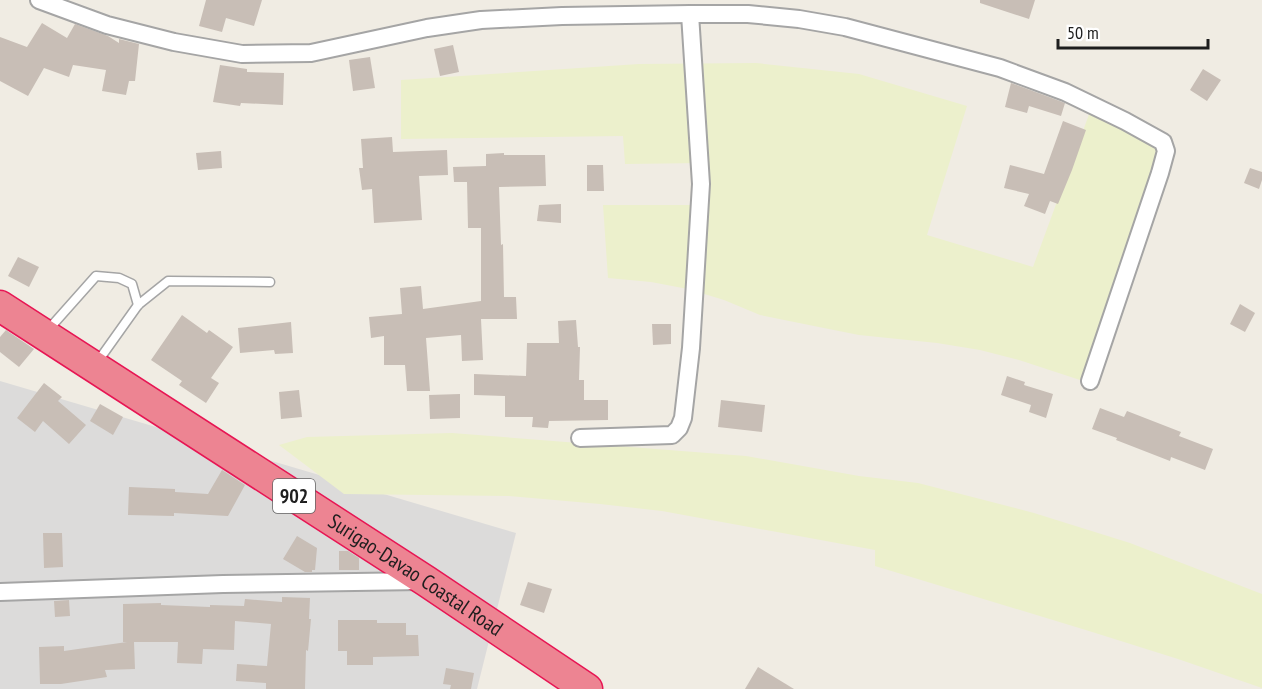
<svg xmlns="http://www.w3.org/2000/svg" width="1262" height="689" viewBox="0 0 1262 689" font-family="'PT Sans Narrow',sans-serif">
  <style>
    .residential { fill: #dcdbda }
    .farmland { fill: #ecf0cc }
    .building { fill: #c8beb6 }
    .lines { fill: none; stroke-linecap: round; stroke-linejoin: round }
    .lane-casing { stroke: #a5a5a5; stroke-width: 11 }
    .street-casing { stroke: #a5a5a5; stroke-width: 20 }
    .highway-casing { stroke: #e71654; stroke-width: 33 }
    .lane { stroke: #fff; stroke-width: 8 }
    .street { stroke: #fff; stroke-width: 16 }
    .highway { stroke: #ed8492; stroke-width: 30 }
    .labels { text-anchor: middle; stroke-width: 5; stroke-linejoin: round; paint-order: stroke }
    .shield { fill: #fff; stroke: #626262; stroke-width: 1.5 }
    .shield-label { font-size: 20px; font-weight: bold; fill: #1e1e1e }
    .street-label { font-size: 21px; fill: #1e1e1e; stroke: #fff }
  </style>
  <rect width="100%" height="100%" fill="#f0ece3"/>
  <!-- residential -->
  <polygon class="residential" points="0,381 516,533 477,689 0,689"/>
  <!-- farmland -->
  <g class="farmland">
    <polygon points="756,63 859,74 967,106 927,235 1033,267 1091,109 1171,145 1080,380 1019,360 980,350 937,343 859,335 809,325 760,315 724,300 688,289 651,282 608,278 603,205 706,205 703,163 625,164 623,136 401,139 401,80 639,64"/>
    <polygon points="452,433 746,456 859,476 918,483 1034,513 1130,543 1262,594 1262,688 1178,659 1089,631 875,566 875,550 662,511 600,504 509,496 344,494 279,445 307,437"/>
  </g>
  <!-- building -->
  <g class="building">
    <polygon points="206,0 262,0 254,26 226,18 222,32 199,26"/>
    <polygon points="980,0 1035,0 1029,19 980,3"/>
    <polygon points="42,23 67,38 75,24 108,36 119,43 119,39 139,44 135,81 129,81 126,95 102,91 106,70 73,65 69,77 44,68 28,96 0,81 0,37 27,47"/>
    <polygon points="453,45 459,72 440,76 434,49"/>
    <polygon points="370,57 375,88 353,91 349,60"/>
    <polygon points="220,65 247,69 247,72 284,73 283,105 241,103 240,106 213,102"/>
    <polygon points="1203,69 1221,80 1207,101 1190,90"/>
    <polygon points="1011,83 1065,103 1061,116 1029,106 1027,113 1005,107"/>
    <polygon points="1063,121 1086,130 1072,170 1058,204 1050,201 1045,214 1024,206 1029,194 1004,188 1010,165 1044,174"/>
    <polygon points="392,137 393,152 447,150 448,175 419,176 422,220 374,223 372,189 362,190 359,168 363,168 361,139"/>
    <polygon points="221,151 222,168 198,170 196,153"/>
    <polygon points="504,153 504,155 545,155 546,186 499,187 501,245 503,244 504,297 516,297 517,319 481,319 483,360 462,361 461,335 426,338 430,391 407,391 405,365 384,365 384,336 371,338 369,317 402,314 400,288 421,286 423,309 481,301 481,228 468,228 467,182 454,182 453,167 486,166 486,154"/>
    <polygon points="587,165 603,165 604,191 587,191"/>
    <polygon points="1250,168 1262,172 1262,180 1259,189 1244,183"/>
    <polygon points="561,204 561,223 537,221 539,205"/>
    <polygon points="18,257 39,267 29,287 8,276"/>
    <polygon points="1240,304 1255,313 1245,332 1230,324"/>
    <polygon points="182,315 207,333 209,330 233,347 211,378 219,383 206,403 179,385 182,381 151,360"/>
    <polygon points="576,320 578,347 580,347 579,380 584,380 584,400 608,400 608,420 549,421 548,428 532,427 533,417 505,417 505,396 474,395 474,374 526,376 527,343 559,343 558,321"/>
    <polygon points="291,322 293,353 275,354 274,350 240,353 238,328"/>
    <polygon points="652,324 671,324 671,344 653,345"/>
    <polygon points="6,330 34,349 19,367 0,352 0,337"/>
    <polygon points="1007,376 1025,382 1024,385 1053,394 1046,418 1029,412 1031,405 1001,395"/>
    <polygon points="44,383 62,397 58,401 86,425 69,444 43,421 35,432 17,418"/>
    <polygon points="299,390 302,417 281,419 279,392"/>
    <polygon points="460,394 460,418 430,419 429,395"/>
    <polygon points="721,400 765,405 762,432 718,427"/>
    <polygon points="100,404 123,417 113,435 90,421"/>
    <polygon points="1100,408 1124,417 1127,411 1181,432 1179,436 1213,449 1205,470 1171,457 1170,461 1116,440 1117,438 1092,429"/>
    <polygon points="222,470 245,485 228,516 174,513 174,516 128,515 129,487 175,489 175,492 208,494"/>
    <polygon points="43,533 62,533 63,567 44,568"/>
    <polygon points="297,536 317,548 315,570 312,570 312,572 305,572 283,559"/>
    <polygon points="339,551 348,551 359,558 359,570 339,570"/>
    <polygon points="528,582 552,589 544,613 520,605"/>
    <polygon points="282,597 310,598 309,619 311,619 308,651 306,650 305,689 266,689 266,683 236,681 237,664 267,666 271,624 235,621 234,650 203,649 202,664 177,663 178,642 134,642 135,669 105,670 107,677 61,684 40,684 39,647 64,646 64,651 127,642 123,642 123,604 161,603 161,605 210,607 210,605 244,606 245,599 282,602"/>
    <polygon points="69,600 70,616 55,617 54,601"/>
    <polygon points="338,620 377,620 377,623 406,623 406,635 418,635 419,656 373,657 373,665 347,665 347,651 338,651"/>
    <polygon points="758,667 794,689 745,689"/>
    <polygon points="446,668 474,673 471,689 450,689 451,685 443,684"/>
  </g>
  <g class="lines">
    <defs>
      <g id="lane">
        <polyline points="48,330 96,276 119,278 132,284 138,305"/>
        <polyline points="96,364 138,305 168,281 270,282"/>
      </g>
      <g id="street">
        <polyline points="39,0 107,25 174,42 242,54 311,53 427,28 481,20 562,16 690,14 748,14 799,19 845,27 1000,68 1065,92 1125,121 1163,142 1166,151 1160,173 1090,381"/>
        <polyline points="580,438 672,435 679,428 683,418 691,348 701,184 690,14"/>
        <polyline points="0,592 223,584 422,581"/>
      </g>
      <g id="highway">
        <path id="s1" d="M0,306l426,275 161,108"/>
      </g>
    </defs>
    <!-- lane casing -->
    <use href="#lane" class="lane-casing"/>
    <!-- street casing -->
    <use href="#street" class="street-casing"/>
    <!-- highway casing -->
    <use href="#highway" class="highway-casing"/>
    <!-- lane -->
    <use href="#lane" class="lane"/>
    <!-- street -->
    <use href="#street" class="street"/>
    <!-- highway -->
    <use href="#highway" class="highway"/>
  </g>
  <g class="labels">
    <!-- shield labels -->
    <rect class="shield" x="273" y="479" width="42" height="34" rx="4.5"/>
    <g class="shield-label">
      <text x="294" y="503">902</text>
    </g>
    <!-- street labels -->
    <g class="street-label">
      <text dy="7" stroke="none"><textPath href="#s1" startOffset="495">Surigao-Davao Coastal Road</textPath></text>
    </g>
  </g>
  <!-- scale -->
  <path d="M1058 39v9h150v-9" fill="none" stroke="#1e1e1e" stroke-width="3"/>
  <text x="1067" y="39" font-size="18" fill="#1e1e1e" stroke="#ffffff" stroke-width="4.5" paint-order="stroke">50 m</text>
</svg>
